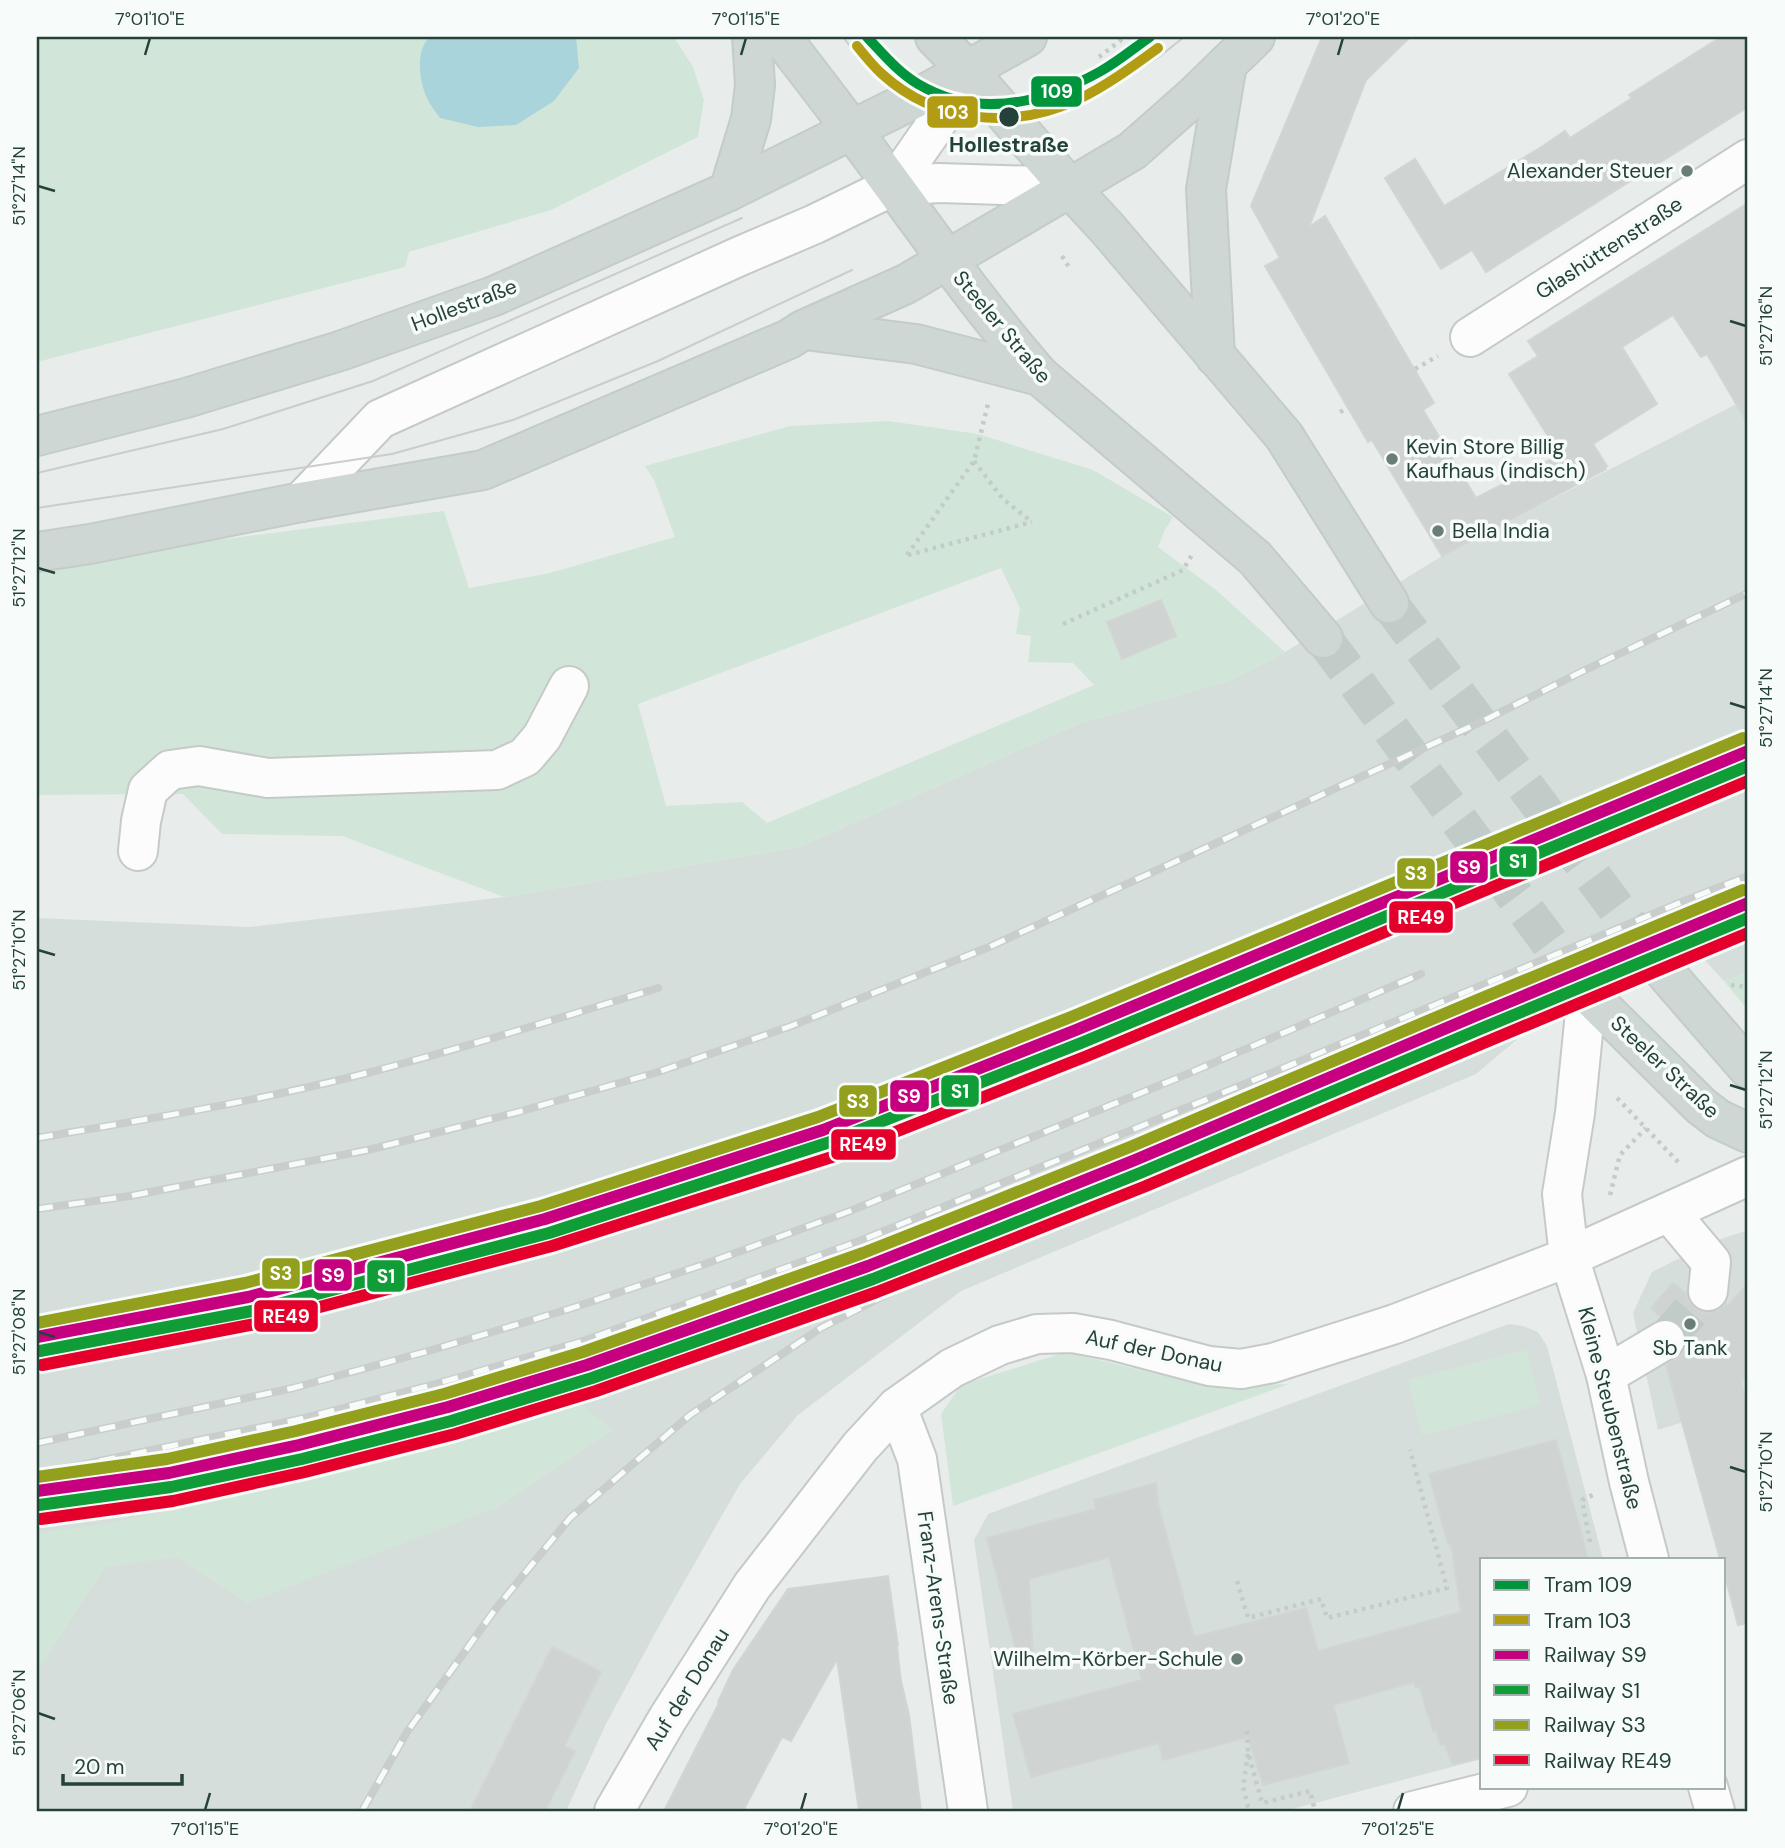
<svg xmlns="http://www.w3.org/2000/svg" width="1785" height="1848" viewBox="0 0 1785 1848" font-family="'DM Sans',sans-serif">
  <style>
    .built { fill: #d6dedb }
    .green { fill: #d1e6d8; fill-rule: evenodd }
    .water { fill: #a9d4db }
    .building { fill: #cfd4d2; stroke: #d1d6d4; stroke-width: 2 }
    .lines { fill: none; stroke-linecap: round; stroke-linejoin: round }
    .minor-tunnel { stroke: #c1cbc8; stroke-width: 38; stroke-dasharray: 38 19; stroke-linecap: butt }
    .major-tunnel { stroke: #c1cbc8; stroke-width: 38; stroke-dasharray: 38 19; stroke-linecap: butt }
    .minor-casing { stroke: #c5cac8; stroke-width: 42 }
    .major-casing { stroke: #c3ccc9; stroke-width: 42 }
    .path { stroke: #c3ccca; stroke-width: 4.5; stroke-dasharray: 3.5 5; stroke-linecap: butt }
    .minor { stroke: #fcfcfc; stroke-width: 38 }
    .major { stroke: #cfd7d5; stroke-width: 38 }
    .tram { stroke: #c9cdcc; stroke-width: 2 }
    .rail-casing { stroke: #c9cdcc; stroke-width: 8 }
    .rail { stroke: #f7fbf9; stroke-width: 5; stroke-dasharray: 16; stroke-linecap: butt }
    .rail-1-casing { stroke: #f7fbf9; stroke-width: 18 }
    .rail-2-casing { stroke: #f7fbf9; stroke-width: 18 }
    .rail-3-casing { stroke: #f7fbf9; stroke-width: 18 }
    .rail-4-casing { stroke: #f7fbf9; stroke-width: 18 }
    .rail-1 { stroke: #c7007f; stroke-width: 12 }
    .rail-2 { stroke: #109c37; stroke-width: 12 }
    .rail-3 { stroke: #92a01d; stroke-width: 12 }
    .rail-4 { stroke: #e4002b; stroke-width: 12 }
    .tram-1-casing { stroke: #f7fbf9; stroke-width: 16 }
    .tram-2-casing { stroke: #f7fbf9; stroke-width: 16 }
    .tram-1 { stroke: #00943c; stroke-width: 10 }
    .tram-2 { stroke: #b29c14; stroke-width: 10 }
    .ticks { fill: none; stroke: #24423a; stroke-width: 2.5 }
    .stop-dot { fill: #24423a; stroke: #f7fbf9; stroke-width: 2.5 }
    .poi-dot { fill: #697e78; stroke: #f7fbf9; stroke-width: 2.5 }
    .labels { text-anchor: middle; stroke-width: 7; stroke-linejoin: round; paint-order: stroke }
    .stop-label { font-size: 21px; font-weight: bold; fill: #24423a; stroke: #f7fbf9 }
    .poi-label { font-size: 21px; fill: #24423a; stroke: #f7fbf9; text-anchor: end }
    .street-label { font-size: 21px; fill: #24423a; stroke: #f7fbf9 }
    .line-badge { stroke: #f7fbf9; stroke-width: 2.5 }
    .badge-label { font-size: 19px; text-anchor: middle; font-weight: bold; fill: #fff }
    .neatline { fill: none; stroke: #24423a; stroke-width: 2.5 }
    .ticks-label { font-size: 18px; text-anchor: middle; fill: #24423a }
  </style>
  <rect width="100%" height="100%" fill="#e8edeb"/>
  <!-- built -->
  <g class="built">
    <polygon points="1748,398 1748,972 1724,981 1689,943 1530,1011 1520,1037 1476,1074 961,1291 798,1415 740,1484 659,1626 606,1724 566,1811 37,1811 37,918 250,927 504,897 799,847 1078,724 1231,680 1285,652 1442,556"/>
    <polygon points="1748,1230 1748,1283 1737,1296 1748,1305 1748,1385 1737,1405 1658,1430 1633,1313 1652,1272 1712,1242"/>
    <polygon points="1509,1324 1523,1326 1538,1332 1547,1346 1603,1559 1482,1559 1482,1759 1285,1811 1013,1811 974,1540 988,1514"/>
  </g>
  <!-- green -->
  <g class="green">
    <polygon points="37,37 674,37 693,67 704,100 698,137 551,210 409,252 405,267 37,362"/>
    <path d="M888,421l90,13 115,36 80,47 -8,13 -7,17 58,43 69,62 -54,28 -153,44 -279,123 -295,50 -162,-61 -120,-2 -39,-40 -146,1v-232l407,-52 25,77 81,-15 125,-36 -21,-57 -9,-14 145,-40zM1001,568l19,40 -4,26 15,2 -3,26 45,1 21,22 -327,138 -25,-21 -76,4 -28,-102z"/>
    <polygon points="1748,972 1748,1010 1724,981"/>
    <polygon points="1526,1350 1540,1405 1422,1435 1408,1380"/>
    <polygon points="1066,1352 1207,1386 1289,1384 953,1506 941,1414 961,1385"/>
    <polygon points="576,1401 613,1430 498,1507 247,1603 176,1557 105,1567 41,1666 37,1666 37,1533 107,1524 311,1480"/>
  </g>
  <!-- water -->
  <path class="water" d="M430,37h146l3,31 -25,33 -38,24 -38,2 -38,-9c-4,-6 -10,-13 -13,-20 -8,-17 -12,-48 3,-61z"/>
  <!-- building -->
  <g class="building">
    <polygon points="1322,37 1410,37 1366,80 1309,227 1325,216 1434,403 1423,410 1476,498 1560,455 1509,374 1538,356 1528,341 1748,203 1748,424 1707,354 1701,357 1673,315 1622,347 1657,404 1593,444 1607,466 1605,467 1606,469 1442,556 1372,440 1368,442 1265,266 1280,258 1251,206"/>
    <polygon points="1721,37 1748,37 1748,107 1486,272 1472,250 1441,269 1385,178 1415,159 1444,206 1543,146 1565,131 1570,138 1632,98 1629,95"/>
    <polygon points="1161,600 1176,636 1122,659 1107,622"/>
    <polygon points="1673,1283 1686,1294 1687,1292 1688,1301 1695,1308 1706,1313 1718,1311 1726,1304 1728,1306 1748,1283 1748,1372 1741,1382 1748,1408 1748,1623 1738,1625 1724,1572 1724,1559 1720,1559 1666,1365 1677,1358 1684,1350 1687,1340 1684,1329 1676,1321 1663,1319 1651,1308"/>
    <polygon points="1556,1440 1588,1559 1482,1559 1482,1758 1453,1764 1444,1744 1440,1745 1436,1730 1433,1731 1429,1716 1428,1716 1420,1687 1416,1687 1414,1682 1333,1705 1349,1763 1263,1785 1248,1737 1163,1760 1159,1743 1031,1777 1013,1714 1142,1680 1109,1557 1029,1579 1033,1659 1019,1661 987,1538 1096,1509 1094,1500 1156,1483 1158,1504 1194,1637 1306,1608 1318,1651 1461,1612 1451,1543 1448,1544 1429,1474"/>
    <polygon points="888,1576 898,1646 897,1647 901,1681 909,1715 921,1811 859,1811 837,1659 791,1741 782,1737 743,1811 664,1811 719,1703 718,1702 733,1670 788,1589"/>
    <polygon points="552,1647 601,1672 564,1746 575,1751 545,1811 470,1811"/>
  </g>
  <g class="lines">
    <!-- minor-tunnel -->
    <polyline class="minor-tunnel" points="1665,1340 1708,1291"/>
    <!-- major-tunnel -->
    <g class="major-tunnel">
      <polyline points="1389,603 1658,964"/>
      <polyline points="1323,638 1587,993"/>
    </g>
    <defs>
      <g id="minor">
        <polyline points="893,186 939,183 1069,187"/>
        <polyline points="1470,337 1748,159"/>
        <polyline points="301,502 380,419 740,256 815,224 893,186 930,133 968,71"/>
        <polyline points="138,851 141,821 148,790 170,770 199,766 268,778 497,770 525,757 542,737 569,686"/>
        <polyline points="1587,993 1575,1113 1562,1194 1569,1257 1606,1375 1629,1482 1649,1559"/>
        <polyline points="1669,1212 1711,1262 1708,1291"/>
        <polyline points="1606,1375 1665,1340"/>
        <polyline points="897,1407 917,1459 968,1811"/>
        <polyline points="1708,1787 1715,1811"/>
        <polyline points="614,1811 668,1718 752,1586 860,1447 897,1407 952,1368 1000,1345 1037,1334 1073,1333 1111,1340 1209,1366 1241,1369 1273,1363 1395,1324 1569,1257 1748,1176"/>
        <polyline points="1413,1811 1508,1787"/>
      </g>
      <g id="major">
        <path d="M781,37c24,31 48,62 71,93 62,83 120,168 188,246l215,182 68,80"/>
        <polyline points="935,37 968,71 1069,187 1107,228 1284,436 1389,603"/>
        <polyline points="729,191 751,119 755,85 752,37"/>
        <polyline points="805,330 916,344 1040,376"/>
        <polyline points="1215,356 1206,189 1227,64"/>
        <polyline points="37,436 186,398 340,351 494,296 729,191 930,91 1027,37"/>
        <polyline points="37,552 90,544 301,502 483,470 789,339 803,330 906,284 1132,151 1192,98 1255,37"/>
        <polyline points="1658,964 1748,1068"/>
        <polyline points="1587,993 1701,1106 1718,1119 1748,1133"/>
      </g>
    </defs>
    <!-- minor casing -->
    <use href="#minor" class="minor-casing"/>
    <!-- major casing -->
    <use href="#major" class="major-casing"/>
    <!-- path -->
    <g class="path">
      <polyline points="1099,57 1125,37"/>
      <polyline points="1062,256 1069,267"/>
      <polyline points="1415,369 1438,356"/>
      <polyline points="1340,412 1348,408"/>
      <polyline points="974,461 1003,499 1032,522"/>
      <polyline points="907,555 974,461 988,404"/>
      <polyline points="908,555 1032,522"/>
      <polyline points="1063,624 1183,570 1192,555"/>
      <polyline points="1731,985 1748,987"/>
      <polyline points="1617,1098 1681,1165"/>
      <polyline points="1610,1195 1620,1155 1646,1128"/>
      <polyline points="1590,1542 1582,1500 1593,1495"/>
      <polyline points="1237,1581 1248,1618 1321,1599 1327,1618 1447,1588 1410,1450"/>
      <polyline points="1247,1731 1248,1752 1262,1803 1310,1791 1315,1811"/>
      <polyline points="1248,1754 1243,1787 1249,1811"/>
    </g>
    <!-- minor -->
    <use href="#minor" class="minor"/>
    <!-- major -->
    <use href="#major" class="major"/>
    <!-- tram -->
    <g class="tram">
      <polyline points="843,37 865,66"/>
      <polyline points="1103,93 1159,57 1184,37"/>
      <polyline points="37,473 223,429 373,381 742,218"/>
      <polyline points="37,508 392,454 513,420 658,361 852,270"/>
    </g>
    <defs>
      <g id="rail">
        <path d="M37,1138c105,-18 210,-35 314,-61 103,-26 205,-58 307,-89"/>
        <polyline points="37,1209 130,1196 368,1150 518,1112 658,1072 791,1026 989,947 1485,720 1583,671 1748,593"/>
        <polyline points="248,1297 545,1232 731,1185 971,1107"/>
        <polyline points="37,1443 293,1388 432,1350 572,1308 705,1264 850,1211 1185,1075 1421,974"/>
        <polyline points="37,1474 300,1419 439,1383 583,1341 862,1240 1264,1076 1684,901 1748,876"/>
        <polyline points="362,1811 407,1732 494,1611 570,1518 690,1415 821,1328 907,1284 987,1253 1135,1190 1194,1161 1430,1035"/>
      </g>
    </defs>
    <!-- rail casing -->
    <use href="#rail" class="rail-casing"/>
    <!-- rail -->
    <use href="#rail" class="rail"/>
    <defs>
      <g id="rail-1">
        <polyline points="37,1337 248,1297 545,1219 823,1130 1076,1030 1748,751"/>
        <polyline points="37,1491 169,1473 299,1445 448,1407 587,1365 868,1266 995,1216 1135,1160 1475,1016 1748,903"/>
      </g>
      <g id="rail-2">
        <polyline points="40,1351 252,1311 549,1233 827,1143 1081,1043 1748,766"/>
        <polyline points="39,1505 171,1487 302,1459 451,1421 592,1378 873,1279 1000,1229 1140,1173 1480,1029 1748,918"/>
      </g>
      <g id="rail-3">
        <polyline points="37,1323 245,1283 541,1206 818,1117 1071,1017 1743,738"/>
        <polyline points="37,1477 167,1459 296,1431 444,1394 583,1352 863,1253 990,1203 1130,1147 1470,1003 1743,890"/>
      </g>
      <g id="rail-4">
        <polyline points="42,1365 255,1324 552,1246 832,1157 1087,1056 1748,781"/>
        <polyline points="41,1519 173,1501 305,1472 455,1434 596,1391 877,1292 1005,1242 1146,1186 1486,1042 1748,933"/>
      </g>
    </defs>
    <!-- rail-1 casing -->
    <use href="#rail-1" class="rail-1-casing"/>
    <!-- rail-2 casing -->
    <use href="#rail-2" class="rail-2-casing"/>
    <!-- rail-3 casing -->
    <use href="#rail-3" class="rail-3-casing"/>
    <!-- rail-4 casing -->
    <use href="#rail-4" class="rail-4-casing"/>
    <!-- rail-1 -->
    <use href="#rail-1" class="rail-1"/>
    <!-- rail-2 -->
    <use href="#rail-2" class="rail-2"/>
    <!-- rail-3 -->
    <use href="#rail-3" class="rail-3"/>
    <!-- rail-4 -->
    <use href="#rail-4" class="rail-4"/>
    <defs>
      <path id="tram-1" d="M867,37c16,17 31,35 51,47 61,36 126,19 183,-13 18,-10 33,-23 49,-34"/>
      <path id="tram-2" d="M857,46c8,10 16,20 25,28 54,49 130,56 195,26 29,-14 55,-33 81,-52"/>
    </defs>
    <!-- tram-1 casing -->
    <use href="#tram-1" class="tram-1-casing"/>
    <!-- tram-2 casing -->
    <use href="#tram-2" class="tram-2-casing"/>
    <!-- tram-1 -->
    <use href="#tram-1" class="tram-1"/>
    <!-- tram-2 -->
    <use href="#tram-2" class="tram-2"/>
  </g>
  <!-- ticks -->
  <path class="ticks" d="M145,55l5,-17M741,55l5,-17M1338,55l5,-17M38,186l17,5M1730,321l16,5M38,568l17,5M1730,703l16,5M38,950l17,5M1730,1085l16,5M38,1332l17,5M1730,1467l16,5M38,1713l17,6M205,1810l5,-17M801,1810l5,-17M1398,1810l5,-17"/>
  <!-- markers -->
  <circle class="stop-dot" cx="1009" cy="117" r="11"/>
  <g class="poi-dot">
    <circle cx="1687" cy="171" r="7"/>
    <circle cx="1392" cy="459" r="7"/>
    <circle cx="1438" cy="531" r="7"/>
    <circle cx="1690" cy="1324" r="7"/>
    <circle cx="1237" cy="1659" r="7"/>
  </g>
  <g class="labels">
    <!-- stop labels -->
    <g class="stop-label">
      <text x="1009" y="152">Hollestraße</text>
    </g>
    <!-- poi labels -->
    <g class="poi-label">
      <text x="1673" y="178">Alexander Steuer</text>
      <text x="1406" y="454" text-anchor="start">Kevin Store Billig<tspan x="1406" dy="24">Kaufhaus (indisch)</tspan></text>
      <text x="1452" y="538" text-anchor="start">Bella India</text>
      <text x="1690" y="1355" text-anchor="middle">Sb Tank</text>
      <text x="1223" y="1666">Wilhelm-Körber-Schule</text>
    </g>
    <!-- street labels -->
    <g class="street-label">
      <text transform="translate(1609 248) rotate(-33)" y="7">Glashüttenstraße</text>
      <text transform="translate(464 305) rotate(-21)" y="7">Hollestraße</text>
      <text transform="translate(1002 327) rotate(50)" y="7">Steeler Straße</text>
      <text transform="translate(1665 1067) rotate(43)" y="7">Steeler Straße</text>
      <text transform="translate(1154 1351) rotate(12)" y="7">Auf der Donau</text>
      <text transform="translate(1610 1408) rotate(76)" y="7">Kleine Steubenstraße</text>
      <text transform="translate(938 1608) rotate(82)" y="7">Franz-Arens-Straße</text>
      <text transform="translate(687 1689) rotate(-58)" y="7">Auf der Donau</text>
    </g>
  </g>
  <g class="line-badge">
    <rect x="1030" y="75" width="53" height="33" rx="7" fill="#00943c"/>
    <rect x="926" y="95" width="53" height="34" rx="7" fill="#b29c14"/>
    <rect x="1498" y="845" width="40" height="33" rx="7" fill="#109c37"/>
    <rect x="1449" y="850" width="40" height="34" rx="7" fill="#c7007f"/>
    <rect x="1396" y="857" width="40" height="33" rx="7" fill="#92a01d"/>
    <rect x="1388" y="900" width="66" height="34" rx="7" fill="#e4002b"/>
    <rect x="940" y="1074" width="40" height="34" rx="7" fill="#109c37"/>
    <rect x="889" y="1079" width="41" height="34" rx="7" fill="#c7007f"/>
    <rect x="838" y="1084" width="40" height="34" rx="7" fill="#92a01d"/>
    <rect x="830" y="1128" width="67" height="33" rx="7" fill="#e4002b"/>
    <rect x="261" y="1257" width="40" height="33" rx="7" fill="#92a01d"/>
    <rect x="313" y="1258" width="40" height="34" rx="7" fill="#c7007f"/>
    <rect x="366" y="1259" width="40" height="34" rx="7" fill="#109c37"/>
    <rect x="253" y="1299" width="66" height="34" rx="7" fill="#e4002b"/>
  </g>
  <g class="badge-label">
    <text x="1057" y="98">109</text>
    <text x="953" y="119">103</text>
    <text x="1518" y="868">S1</text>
    <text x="1469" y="874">S9</text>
    <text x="1416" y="880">S3</text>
    <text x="1421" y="924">RE49</text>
    <text x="960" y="1098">S1</text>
    <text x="909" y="1103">S9</text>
    <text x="858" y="1108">S3</text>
    <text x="863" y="1151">RE49</text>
    <text x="281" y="1280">S3</text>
    <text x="333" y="1282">S9</text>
    <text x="386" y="1283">S1</text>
    <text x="286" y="1323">RE49</text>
  </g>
  <!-- border -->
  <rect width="1785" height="1848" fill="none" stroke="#f7fbf9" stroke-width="77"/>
  <!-- legend -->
  <rect x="1480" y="1558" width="245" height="231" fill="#f7fbf9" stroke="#a3b1ad" stroke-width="2"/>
  <rect x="1494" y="1580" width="35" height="10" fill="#00943c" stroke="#a3b1ad" stroke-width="2"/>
  <text x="1544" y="1592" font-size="21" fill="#24423a">Tram 109</text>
  <rect x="1494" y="1615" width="35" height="10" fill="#b29c14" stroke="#a3b1ad" stroke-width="2"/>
  <text x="1544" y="1628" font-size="21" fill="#24423a">Tram 103</text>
  <rect x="1494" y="1650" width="35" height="10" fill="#c7007f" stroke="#a3b1ad" stroke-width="2"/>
  <text x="1544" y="1662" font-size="21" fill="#24423a">Railway S9</text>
  <rect x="1494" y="1685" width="35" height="10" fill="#109c37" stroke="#a3b1ad" stroke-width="2"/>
  <text x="1544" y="1698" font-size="21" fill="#24423a">Railway S1</text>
  <rect x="1494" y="1720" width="35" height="10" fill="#92a01d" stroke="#a3b1ad" stroke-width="2"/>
  <text x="1544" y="1732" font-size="21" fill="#24423a">Railway S3</text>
  <rect x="1494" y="1755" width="35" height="10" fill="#e4002b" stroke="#a3b1ad" stroke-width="2"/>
  <text x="1544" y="1768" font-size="21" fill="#24423a">Railway RE49</text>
  <!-- scale -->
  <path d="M63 1774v10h119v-10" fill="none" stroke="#24423a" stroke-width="3.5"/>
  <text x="74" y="1774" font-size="21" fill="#24423a" stroke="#f7fbf9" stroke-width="5" paint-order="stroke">20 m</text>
  <rect x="38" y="38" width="1708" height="1772" class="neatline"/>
  <g class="ticks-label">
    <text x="150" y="25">7°01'10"E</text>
    <text x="746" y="25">7°01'15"E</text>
    <text x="1343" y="25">7°01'20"E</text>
    <text transform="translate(19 186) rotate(-90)" y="6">51°27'14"N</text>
    <text transform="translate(1766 326) rotate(-90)" y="6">51°27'16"N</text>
    <text transform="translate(19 568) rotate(-90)" y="6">51°27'12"N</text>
    <text transform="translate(1766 708) rotate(-90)" y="6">51°27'14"N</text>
    <text transform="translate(19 950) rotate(-90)" y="6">51°27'10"N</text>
    <text transform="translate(1766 1090) rotate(-90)" y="6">51°27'12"N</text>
    <text transform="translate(19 1332) rotate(-90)" y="6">51°27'08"N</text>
    <text transform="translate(1766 1472) rotate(-90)" y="6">51°27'10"N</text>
    <text transform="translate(19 1713) rotate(-90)" y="6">51°27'06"N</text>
    <text x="205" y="1835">7°01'15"E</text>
    <text x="801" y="1835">7°01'20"E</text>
    <text x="1398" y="1835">7°01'25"E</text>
  </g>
</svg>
